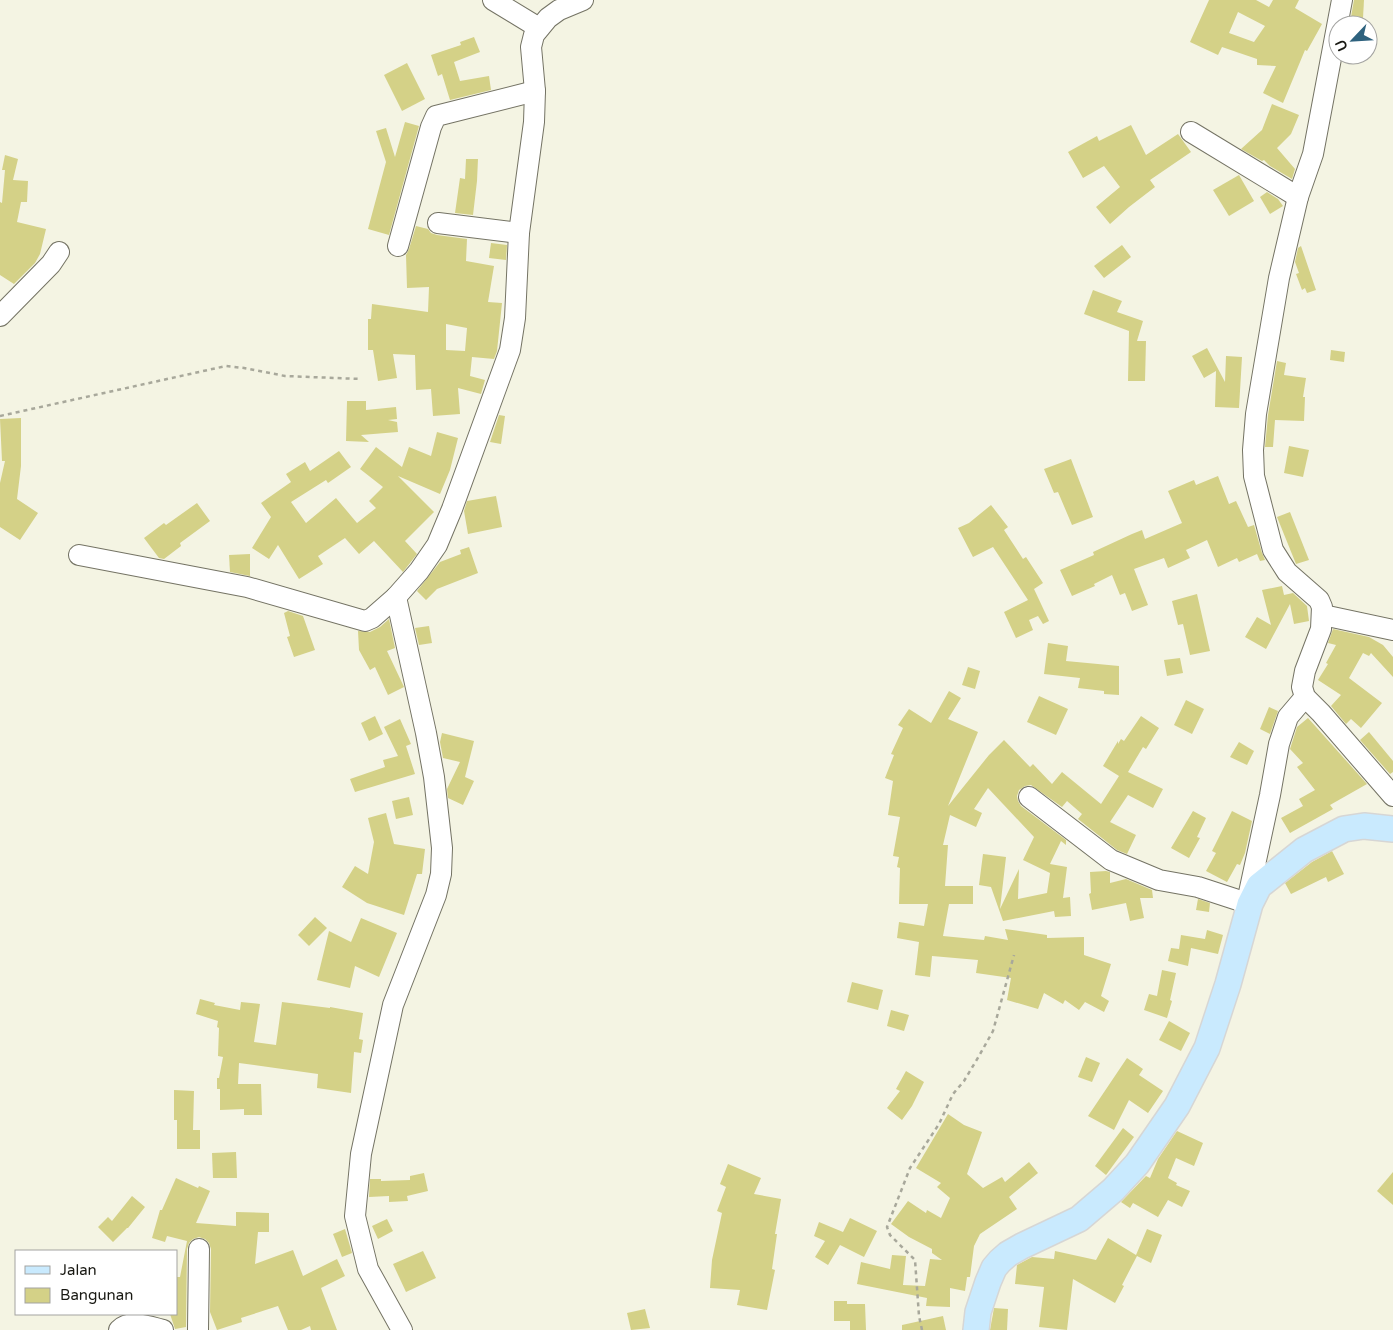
<svg xmlns="http://www.w3.org/2000/svg" width="1393" height="1330" viewBox="0 0 1393 1330" font-family="'Varela Round',sans-serif">
  <style>
    .building { fill: #d4d187; fill-rule: evenodd }
    .lines { fill: none; stroke-linecap: round; stroke-linejoin: round }
    .minor-casing { stroke: #747364; stroke-width: 22 }
    .major-casing { stroke: #d6d6d5; stroke-width: 28 }
    .path { stroke: #a8a89b; stroke-width: 2.5; stroke-dasharray: 4 4; stroke-linecap: butt }
    .minor { stroke: #fff; stroke-width: 20 }
    .major { stroke: #c9eafe; stroke-width: 25 }
  </style>
  <rect width="100%" height="100%" fill="#f4f4e3"/>
  <!-- building -->
  <g class="building">
    <path d="M1209,0h47l13,7 4,-7h26l-4,8 27,16 -15,27 -2,-1 -22,53 -20,-10 13,-27 -19,-1v-6l-35,-12 -4,8 -28,-13zM1238,12l27,14 -11,16 -25,-9z"/>
    <polygon points="1354,0 1364,0 1363,18 1351,17"/>
    <polygon points="474,37 480,52 454,62 460,81 489,76 491,90 450,100 442,74 438,76 431,55 461,45 460,42"/>
    <polygon points="407,63 425,99 402,111 384,75"/>
    <polygon points="1272,104 1299,115 1291,134 1277,148 1295,169 1292,179 1270,166 1264,160 1262,161 1241,149 1262,130"/>
    <polygon points="405,122 419,126 389,235 368,229 386,162 376,131 386,128 395,157"/>
    <polygon points="1131,125 1146,155 1178,134 1191,152 1150,180 1155,187 1129,207 1110,224 1096,207 1120,187 1104,166 1083,178 1068,152 1097,136 1099,141"/>
    <polygon points="5,155 18,159 13,180 28,181 27,202 21,202 17,222 46,229 40,254 35,263 14,284 0,275 0,202 2,203 5,170 2,170"/>
    <polygon points="466,159 478,159 477,181 473,215 455,213 460,178 465,179"/>
    <polygon points="1239,175 1254,201 1229,216 1213,190"/>
    <polygon points="1267,192 1278,199 1283,206 1270,214 1260,197"/>
    <path d="M416,226l12,3 3,4 6,2 30,4 -1,22 28,5 -6,36 14,1 -5,48 -3,8 -22,-2 -2,19 15,4 -4,14 -23,-6 2,26 -27,2 -2,-27 -15,1 -1,-35 -22,-1 4,24 -19,3 -5,-31h-5v-31h3l1,-15 56,8 1,-25 -22,1 -1,-33 3,-6zM446,324l21,4 -2,23 -19,-1z"/>
    <polygon points="491,243 507,245 506,260 489,258"/>
    <polygon points="1122,245 1131,257 1104,278 1094,266"/>
    <polygon points="1301,246 1316,290 1307,293 1305,288 1302,290 1296,274 1299,273 1295,262 1298,248"/>
    <polygon points="1093,290 1122,301 1117,312 1143,321 1137,341 1146,341 1145,381 1128,381 1129,331 1084,314"/>
    <polygon points="1207,348 1225,382 1226,356 1242,357 1239,408 1215,407 1216,371 1204,378 1192,356"/>
    <polygon points="1331,350 1345,352 1344,362 1330,360"/>
    <polygon points="1277,361 1286,363 1284,375 1306,378 1303,397 1305,397 1304,421 1275,420 1273,447 1265,447 1268,415"/>
    <polygon points="347,401 366,401 366,410 396,407 397,419 388,420 397,422 398,432 361,435 369,442 346,441"/>
    <polygon points="499,415 505,416 501,444 490,442"/>
    <polygon points="21,418 21,466 17,499 38,513 20,540 0,527 0,483 5,461 2,461 0,419"/>
    <polygon points="437,432 458,438 450,470 440,494 398,476 434,512 405,541 417,554 403,572 374,541 359,554 345,538 318,556 323,564 299,579 278,545 269,559 252,548 271,517 261,503 291,482 286,474 305,462 310,471 339,451 351,467 328,483 326,480 291,502 306,523 336,498 357,523 376,508 369,501 383,487 360,469 376,447 402,467 409,447 431,456"/>
    <polygon points="1289,446 1309,450 1303,477 1284,473"/>
    <polygon points="1071,459 1093,517 1072,525 1058,492 1054,493 1044,469"/>
    <polygon points="1218,476 1229,504 1236,501 1248,527 1254,525 1262,553 1265,560 1260,561 1257,554 1239,562 1237,558 1218,567 1207,540 1186,550 1190,558 1168,568 1164,558 1134,569 1148,605 1132,611 1125,593 1120,595 1112,575 1094,584 1095,586 1072,596 1060,570 1094,555 1093,552 1132,534 1142,530 1145,539 1182,523 1168,491 1194,480 1196,485"/>
    <polygon points="496,496 502,527 468,534 464,511 467,501"/>
    <polygon points="197,503 210,521 180,543 181,546 164,559 159,558 144,538 164,523 166,525"/>
    <polygon points="991,505 1008,527 1004,530 1023,559 1026,557 1043,583 1034,589 1049,621 1043,624 1038,616 1029,620 1033,630 1016,638 1004,612 1028,600 993,547 973,557 958,528 969,523"/>
    <polygon points="1290,512 1309,560 1296,564 1277,517"/>
    <polygon points="469,547 478,573 437,589 426,600 417,591 440,562 461,554 460,550"/>
    <polygon points="250,554 250,576 230,572 229,555"/>
    <polygon points="1282,586 1284,595 1293,593 1307,606 1309,621 1294,624 1290,604 1266,649 1245,637 1257,617 1271,625 1262,590"/>
    <polygon points="1197,594 1210,651 1190,655 1183,624 1178,625 1172,601"/>
    <polygon points="288,611 303,616 315,650 294,657 287,637 290,636 284,613"/>
    <polygon points="389,619 395,648 387,651 404,687 388,695 375,667 370,670 359,650 358,631 370,632 380,627"/>
    <polygon points="429,626 432,643 419,645 415,628"/>
    <polygon points="1333,629 1369,637 1383,645 1393,657 1393,677 1371,653 1369,656 1363,653 1349,678 1382,703 1361,728 1351,719 1346,724 1331,706 1341,695 1318,680 1328,664 1326,663 1336,645 1328,643"/>
    <polygon points="1048,643 1068,646 1066,661 1119,666 1119,695 1104,694 1104,691 1078,688 1080,678 1044,674"/>
    <polygon points="1180,658 1183,673 1167,676 1164,660"/>
    <polygon points="968,667 980,671 975,689 962,685"/>
    <polygon points="949,691 961,698 948,719 978,732 948,806 989,755 1004,740 1030,767 1033,764 1052,784 1062,772 1101,804 1119,776 1103,766 1118,741 1118,744 1121,739 1124,741 1141,716 1159,728 1146,749 1143,747 1128,772 1163,789 1153,808 1128,795 1110,822 1136,835 1127,854 1117,850 1078,819 1082,814 1067,801 1062,807 1031,785 1025,786 1019,790 1017,796 1018,801 1021,806 1066,840 1066,845 1061,841 1050,864 1067,867 1063,898 1070,897 1071,916 1055,917 1054,911 1003,921 991,887 979,885 983,854 1006,857 1000,909 1019,869 1018,899 1047,893 1050,873 1023,860 1034,837 988,788 974,809 982,813 976,827 950,815 943,845 948,845 945,886 973,886 973,904 949,904 943,936 984,940 985,936 1008,940 1005,929 1047,935 1047,938 1084,937 1084,955 1111,964 1101,996 1109,1001 1104,1012 1085,1002 1079,1010 1065,1000 1063,1004 1044,993 1038,1009 1007,1000 1011,978 976,973 978,960 932,956 930,977 915,975 919,942 897,938 899,922 924,926 928,904 899,904 900,868 897,867 899,857 893,856 900,817 888,815 893,781 885,778 894,755 891,754 903,728 898,725 909,709 931,723"/>
    <polygon points="1039,696 1068,709 1056,735 1027,722"/>
    <polygon points="1186,700 1204,709 1192,734 1174,725"/>
    <polygon points="1269,707 1278,711 1270,734 1260,729"/>
    <polygon points="375,716 383,734 369,741 361,723"/>
    <polygon points="1308,718 1367,784 1330,805 1333,809 1290,833 1281,818 1303,806 1299,799 1315,790 1297,767 1303,763 1290,749 1297,727"/>
    <polygon points="400,719 411,744 406,746 415,774 355,792 350,779 385,767 383,760 398,756 384,727"/>
    <polygon points="1369,732 1393,761 1393,772 1390,774 1360,740"/>
    <polygon points="442,733 474,741 465,777 474,781 463,805 448,798 447,789 460,762 443,758 440,742"/>
    <polygon points="1239,742 1254,751 1247,765 1230,757"/>
    <polygon points="409,797 413,815 396,819 392,801"/>
    <polygon points="1193,811 1206,818 1197,837 1200,838 1189,858 1171,848"/>
    <polygon points="1232,811 1252,821 1245,853 1240,865 1237,864 1227,882 1206,871 1216,853 1212,851"/>
    <polygon points="386,813 394,844 425,849 422,874 417,874 404,915 367,903 342,887 355,866 368,874 374,842 368,818"/>
    <polygon points="1332,851 1344,874 1328,882 1326,877 1291,894 1285,883 1312,862"/>
    <polygon points="1106,871 1110,872 1110,883 1126,879 1152,890 1153,898 1140,898 1144,918 1130,921 1126,903 1092,910 1089,894 1091,893 1090,872"/>
    <polygon points="1198,899 1210,903 1209,912 1196,910"/>
    <polygon points="315,917 327,928 309,946 298,935"/>
    <polygon points="361,918 397,933 379,977 355,966 350,988 317,980 329,931 351,942"/>
    <polygon points="1207,930 1223,935 1218,954 1191,948 1188,966 1168,961 1171,948 1179,949 1181,935 1205,939"/>
    <polygon points="1162,970 1176,973 1170,1000 1172,1001 1167,1018 1144,1010 1149,994 1157,996"/>
    <polygon points="852,982 883,990 878,1010 847,1002"/>
    <polygon points="200,999 215,1003 214,1005 240,1010 241,1002 260,1004 254,1042 276,1045 282,1002 330,1008 330,1007 363,1013 359,1039 363,1040 361,1053 354,1052 351,1093 317,1088 318,1074 239,1063 238,1084 261,1084 262,1115 244,1115 244,1109 220,1110 220,1089 217,1089 217,1078 219,1078 223,1057 218,1056 219,1028 217,1027 218,1021 196,1014"/>
    <polygon points="891,1010 909,1015 904,1031 887,1026"/>
    <polygon points="1169,1021 1190,1033 1181,1051 1159,1040"/>
    <polygon points="1086,1057 1100,1063 1092,1082 1078,1077"/>
    <polygon points="1127,1058 1143,1069 1139,1075 1163,1091 1148,1113 1129,1100 1114,1130 1088,1116"/>
    <polygon points="906,1071 924,1082 912,1106 902,1120 887,1108 900,1091 896,1089"/>
    <polygon points="174,1090 194,1091 193,1130 200,1130 200,1149 177,1149 177,1120 174,1120"/>
    <polygon points="948,1114 964,1125 982,1132 967,1174 983,1188 1002,1177 1005,1182 1029,1162 1038,1173 1009,1197 1017,1209 980,1234 974,1246 970,1277 967,1277 965,1291 950,1288 950,1307 926,1306 927,1298 857,1284 861,1262 890,1269 892,1255 906,1256 903,1285 925,1286 930,1259 942,1260 932,1253 932,1249 909,1237 891,1224 908,1201 926,1213 927,1210 941,1218 950,1198 937,1187 941,1183 916,1168"/>
    <polygon points="1123,1128 1134,1137 1106,1175 1095,1166"/>
    <polygon points="1177,1131 1203,1143 1194,1166 1176,1158 1168,1178 1177,1183 1176,1185 1190,1191 1182,1207 1168,1200 1158,1217 1133,1203 1130,1208 1121,1202 1146,1176 1150,1178 1158,1159"/>
    <polygon points="236,1152 237,1178 213,1178 212,1153"/>
    <polygon points="728,1164 761,1178 754,1194 781,1199 775,1234 777,1234 772,1269 775,1270 767,1310 737,1305 740,1290 710,1288 712,1260 722,1213 717,1211 726,1187 720,1184"/>
    <polygon points="1393,1172 1393,1205 1377,1191"/>
    <polygon points="424,1173 428,1191 407,1196 408,1201 389,1202 389,1196 369,1197 370,1179 381,1179 381,1181 410,1180 410,1176"/>
    <polygon points="176,1178 198,1188 199,1186 210,1191 196,1223 236,1226 236,1212 269,1213 269,1232 258,1232 255,1264 293,1250 303,1276 337,1259 345,1276 321,1288 337,1330 311,1330 310,1326 301,1330 288,1330 278,1306 241,1318 242,1322 217,1330 210,1312 211,1249 209,1243 205,1239 199,1237 193,1239 189,1243 187,1249 186,1327 175,1329 170,1314 176,1314 176,1277 180,1277 187,1241 167,1236 165,1242 152,1238 160,1210 162,1210"/>
    <polygon points="132,1196 145,1207 128,1228 127,1228 113,1242 98,1227 108,1217 112,1221"/>
    <polygon points="850,1218 877,1231 864,1257 840,1245 828,1265 815,1257 825,1241 814,1236 819,1222 843,1232"/>
    <polygon points="387,1219 393,1231 378,1239 372,1226"/>
    <polygon points="345,1229 352,1253 342,1257 333,1234"/>
    <polygon points="1147,1229 1162,1235 1151,1263 1137,1256 1122,1285 1124,1286 1115,1303 1073,1279 1067,1330 1039,1327 1044,1287 1015,1284 1017,1265 1032,1257 1054,1259 1055,1251 1096,1260 1108,1238 1136,1255"/>
    <polygon points="423,1251 436,1278 406,1292 393,1264"/>
    <polygon points="834,1301 847,1301 847,1304 865,1304 866,1330 850,1330 850,1321 834,1321"/>
    <polygon points="994,1308 1008,1309 1007,1330 990,1330"/>
    <polygon points="645,1309 650,1328 631,1330 627,1313"/>
    <polygon points="943,1316 946,1330 902,1330 902,1325"/>
  </g>
  <g class="lines">
    <defs>
      <g id="minor">
        <polyline points="493,0 539,28"/>
        <polyline points="1342,0 1313,154 1298,197 1279,278 1256,414 1253,450 1254,476 1273,550 1287,572 1319,600 1322,607 1321,629 1305,671 1302,687 1305,697 1321,713 1393,796"/>
        <polyline points="1191,132 1298,197"/>
        <polyline points="438,223 519,233"/>
        <polyline points="398,246 431,127 436,116 535,91"/>
        <polyline points="0,316 51,264 59,252"/>
        <polyline points="79,555 247,587 365,621 372,618 396,597"/>
        <polyline points="1323,615 1393,630"/>
        <polyline points="1029,797 1111,860 1159,880 1198,887 1250,904"/>
        <polyline points="1247,902 1270,795 1279,744 1288,717 1305,697"/>
        <path d="M119,1330c11,-11 29,-4 44,0"/>
        <polyline points="198,1330 199,1249"/>
        <polyline points="402,1330 368,1269 355,1216 361,1154 393,1005 436,895 441,874 442,848 434,777 426,733 396,597 419,571 437,545 452,509 510,350 515,318 519,233 534,122 535,91 531,47 534,35 548,18 559,10 583,0"/>
      </g>
      <polyline id="major" points="976,1330 978,1312 988,1282 994,1268 1000,1261 1008,1254 1022,1246 1079,1219 1113,1190 1137,1164 1177,1106 1207,1048 1228,984 1250,904 1259,886 1304,850 1344,829 1364,826 1393,829"/>
    </defs>
    <!-- minor casing -->
    <use href="#minor" class="minor-casing"/>
    <!-- major casing -->
    <use href="#major" class="major-casing"/>
    <!-- path -->
    <g class="path">
      <polyline points="0,416 226,366 244,368 285,376 361,379"/>
      <polyline points="922,1330 919,1316 915,1260 890,1235 887,1227 910,1168 939,1124 953,1094 964,1081 979,1056 993,1031 1014,955"/>
    </g>
    <!-- minor -->
    <use href="#minor" class="minor"/>
    <!-- major -->
    <use href="#major" class="major"/>
  </g>
  <!-- legend -->
  <rect x="15" y="1250" width="162" height="65" fill="#ffffff" stroke="#a3a3a1"/>
  <rect x="25" y="1266" width="25" height="8" fill="#c9eafe" stroke="#a3a3a1"/>
  <text x="60" y="1275" font-size="15" fill="#191913">Jalan</text>
  <rect x="25" y="1288" width="25" height="15" fill="#d4d187" stroke="#a3a3a1"/>
  <text x="60" y="1300" font-size="15" fill="#191913">Bangunan</text>
  <!-- north arrow -->
  <g transform="translate(1353 40) rotate(245)"><circle r="24" fill="#ffffff" stroke="#a3a3a1"/>
  <path d="M0-4L9 19L0 12L-9 19Z" fill="#2e627e"/>
  <text y="-8" font-size="14" font-weight="bold" text-anchor="middle" fill="#191913">U</text>
  </g>
</svg>
